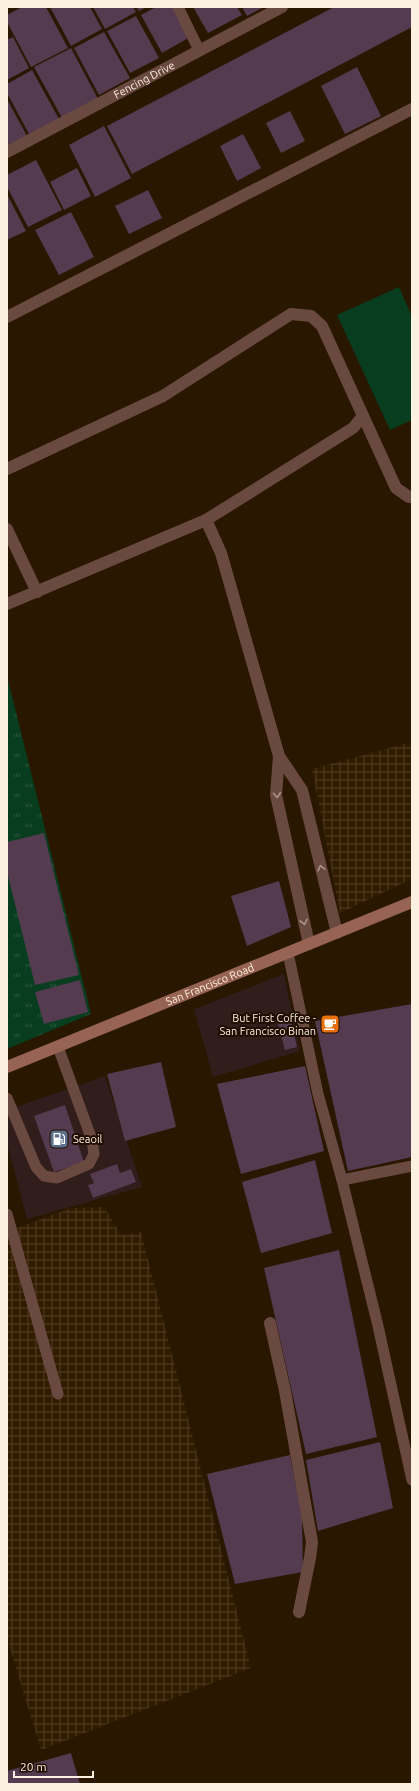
<svg xmlns="http://www.w3.org/2000/svg" width="419" height="1791" viewBox="0 0 419 1791" font-family="Ubuntu,sans-serif">
  <style>
    .commercial { fill: #301d1c }
    .industrial { fill: url(#industrial-grid) }
    .grass { fill: url(#grass-tufts) }
    .pitch { fill: #083d1f }
    .building { fill: #543b50 }
    .lines { fill: none; stroke-linecap: round; stroke-linejoin: round }
    .lane { stroke: #6a4a40; stroke-width: 11 }
    .street { stroke: #6a4a40; stroke-width: 12 }
    .secondary { stroke: #976454; stroke-width: 12 }
    .oneway { stroke: #ac9588 }
    .labels { text-anchor: middle; stroke-width: 4; stroke-linejoin: round; paint-order: stroke }
    .street-label { font-size: 11px; fill: #fcf0e1; stroke: #1f0e00 }
    .poi-label { font-size: 11px; fill: #fcf0e1; stroke: #1f0e00; text-anchor: end }
  </style>
  <defs>
    <pattern id="industrial-grid" width="8" height="8" patternUnits="userSpaceOnUse"><rect width="8" height="8" fill="#321c00"/><path d="M0 4h8M4 0v8" fill="none" stroke="#513d25"/></pattern>
    <pattern id="grass-tufts" width="24" height="20" patternUnits="userSpaceOnUse"><rect width="24" height="20" fill="#083d1f"/><path d="M3 7l-1-3M5 7V3M7 7l1-3M15 17l-1-3M17 17v-4M19 17l1-3" fill="none" stroke="#2d593f"/></pattern>
  </defs>
  <rect width="100%" height="100%" fill="#291700"/>
  <!-- commercial -->
  <g class="commercial">
    <polygon points="284,974 300,1051 213,1077 194,1009"/>
    <polygon points="105,1076 142,1187 27,1219 7,1143 7,1110"/>
  </g>
  <!-- industrial -->
  <g class="industrial">
    <polygon points="412,742 412,879 340,913 312,769"/>
    <polygon points="104,1207 121,1235 141,1232 251,1668 41,1750 7,1638 7,1232 71,1208"/>
  </g>
  <!-- grass -->
  <polygon class="grass" points="7,676 91,1014 7,1049"/>
  <!-- pitch -->
  <polygon class="pitch" points="399,287 412,317 412,420 390,430 337,315"/>
  <!-- building -->
  <g class="building">
    <polygon points="22,7 46,7 68,48 31,67 7,22 7,15"/>
    <polygon points="50,7 90,7 102,29 71,46"/>
    <polygon points="93,7 133,7 136,12 105,29"/>
    <polygon points="136,7 147,7 139,11"/>
    <polygon points="156,7 174,7 190,37 162,53 141,15"/>
    <polygon points="193,7 237,7 242,15 208,33"/>
    <polygon points="242,7 264,7 247,16"/>
    <polygon points="334,7 412,7 412,27 132,174 107,126"/>
    <polygon points="136,16 159,58 130,73 107,31"/>
    <polygon points="104,32 130,78 99,95 74,48"/>
    <polygon points="13,37 29,68 7,80 7,40"/>
    <polygon points="71,48 98,99 62,118 34,67"/>
    <polygon points="357,67 381,116 345,134 321,86"/>
    <polygon points="32,70 59,119 29,134 7,93 7,84"/>
    <polygon points="7,99 27,136 7,146"/>
    <polygon points="290,111 305,141 281,153 266,123"/>
    <polygon points="104,126 131,178 95,197 69,145"/>
    <polygon points="243,134 261,168 237,181 220,146"/>
    <polygon points="36,160 62,210 28,227 7,187 7,175"/>
    <polygon points="77,168 91,196 64,210 50,182"/>
    <polygon points="148,190 162,218 129,234 115,206"/>
    <polygon points="7,194 26,231 7,240"/>
    <polygon points="71,212 94,257 59,275 35,230"/>
    <polygon points="44,833 79,975 35,985 7,872 7,842"/>
    <polygon points="279,881 291,927 247,946 231,896"/>
    <polygon points="80,980 88,1012 44,1024 35,992"/>
    <polygon points="412,1004 412,1157 348,1171 315,1021"/>
    <polygon points="291,1021 297,1047 285,1050 278,1024"/>
    <polygon points="161,1062 176,1127 125,1141 107,1074"/>
    <polygon points="305,1066 324,1151 241,1174 217,1084"/>
    <polygon points="65,1105 84,1162 54,1172 34,1116"/>
    <polygon points="315,1160 332,1233 261,1253 242,1182"/>
    <polygon points="117,1164 120,1173 131,1169 136,1182 93,1198 88,1185 94,1183 90,1174"/>
    <polygon points="339,1250 377,1437 306,1454 264,1268"/>
    <polygon points="380,1442 393,1508 318,1531 306,1460"/>
    <polygon points="290,1455 302,1516 303,1572 235,1584 207,1474"/>
    <polygon points="71,1753 80,1784 7,1784 7,1771"/>
  </g>
  <g class="lines">
    <!-- lane -->
    <g class="lane">
      <polyline points="178,7 199,50"/>
      <polyline points="288,953 318,1094 342,1180 378,1326 412,1480"/>
      <polyline points="7,1098 36,1167 44,1176 57,1178 89,1164 94,1154 92,1140 58,1047"/>
      <polyline points="342,1180 412,1166"/>
      <polyline points="7,1214 58,1394"/>
    </g>
    <!-- street -->
    <g class="street">
      <path id="s1" d="M7,152l275,-145"/>
      <polyline points="7,317 412,109"/>
      <polyline points="7,469 163,396 291,314 311,316 322,326 396,488 409,497 412,497"/>
      <polyline points="206,520 221,553 279,756 302,790 337,933"/>
      <polyline points="7,529 37,592"/>
      <polyline points="7,604 206,520 353,428 363,416"/>
      <polyline points="279,756 276,795 309,944"/>
      <polyline points="270,1323 285,1391 312,1542 310,1558 299,1612"/>
    </g>
    <!-- secondary -->
    <path class="secondary" id="s2" d="M7,1067l405,-165"/>
  </g>
  <!-- one-way arrows -->
  <defs><path id="oneway-chevron" d="M-2-3.5L2.5 0L-2 3.5" fill="none" stroke-width="1.6" stroke-linecap="round" stroke-linejoin="round"/></defs>
  <g class="oneway">
    <use href="#oneway-chevron" transform="translate(277 795) rotate(85)"/>
    <use href="#oneway-chevron" transform="translate(321 868) rotate(-104)"/>
    <use href="#oneway-chevron" transform="translate(304 922) rotate(78)"/>
  </g>
  <!-- icons -->
  <defs>
    <symbol id="cafe-square" viewBox="-11 -11 22 22"><rect x="-9" y="-9" width="18" height="18" rx="4" fill="#e8710a" stroke="#1f0e00"/><path d="M-5.5-4.5H6V0H3Q3 3.5 0 3.5H-2.5Q-5.5 3.5-5.5 0ZM3-3.2v2h1.7v-2ZM-6 4.5H4V6H-6Z" fill="#fff"/></symbol>
    <symbol id="fuel-square" viewBox="-11 -11 22 22"><rect x="-9" y="-9" width="18" height="18" rx="4" fill="#5c6f8a" stroke="#1f0e00"/><path d="M-5.5-6h7V0h2V4h1.3V-2.5L3-4.5l.8-.8L6-3V5H2.5V1h-1V6h-7ZM-4.2-4.7v3.2H.2V-4.7Z" fill="#fff"/></symbol>
  </defs>
  <g fill-rule="evenodd">
    <use href="#cafe-square" x="319" y="1013" width="22" height="22"/>
    <use href="#fuel-square" x="48" y="1128" width="22" height="22"/>
  </g>
  <g class="labels">
    <!-- street labels -->
    <g class="street-label">
      <text dy="4" stroke="none"><textPath href="#s1" startOffset="155">Fencing Drive</textPath></text>
      <text dy="4" stroke="none"><textPath href="#s2" startOffset="219">San Francisco Road</textPath></text>
    </g>
    <!-- poi labels -->
    <g class="poi-label">
      <text x="316" y="1022">But First Coffee -<tspan x="316" dy="13">San Francisco Binan</tspan></text>
      <text x="73" y="1143" text-anchor="start">Seaoil</text>
    </g>
  </g>
  <!-- border -->
  <rect width="419" height="1791" fill="none" stroke="#fcf0e1" stroke-width="16"/>
  <!-- scale -->
  <path d="M14 1771v6h79v-6" fill="none" stroke="#fcf0e1" stroke-width="2"/>
  <text x="20" y="1771" font-size="12" fill="#fcf0e1" stroke="#1f0e00" stroke-width="3" paint-order="stroke">20 m</text>
</svg>
